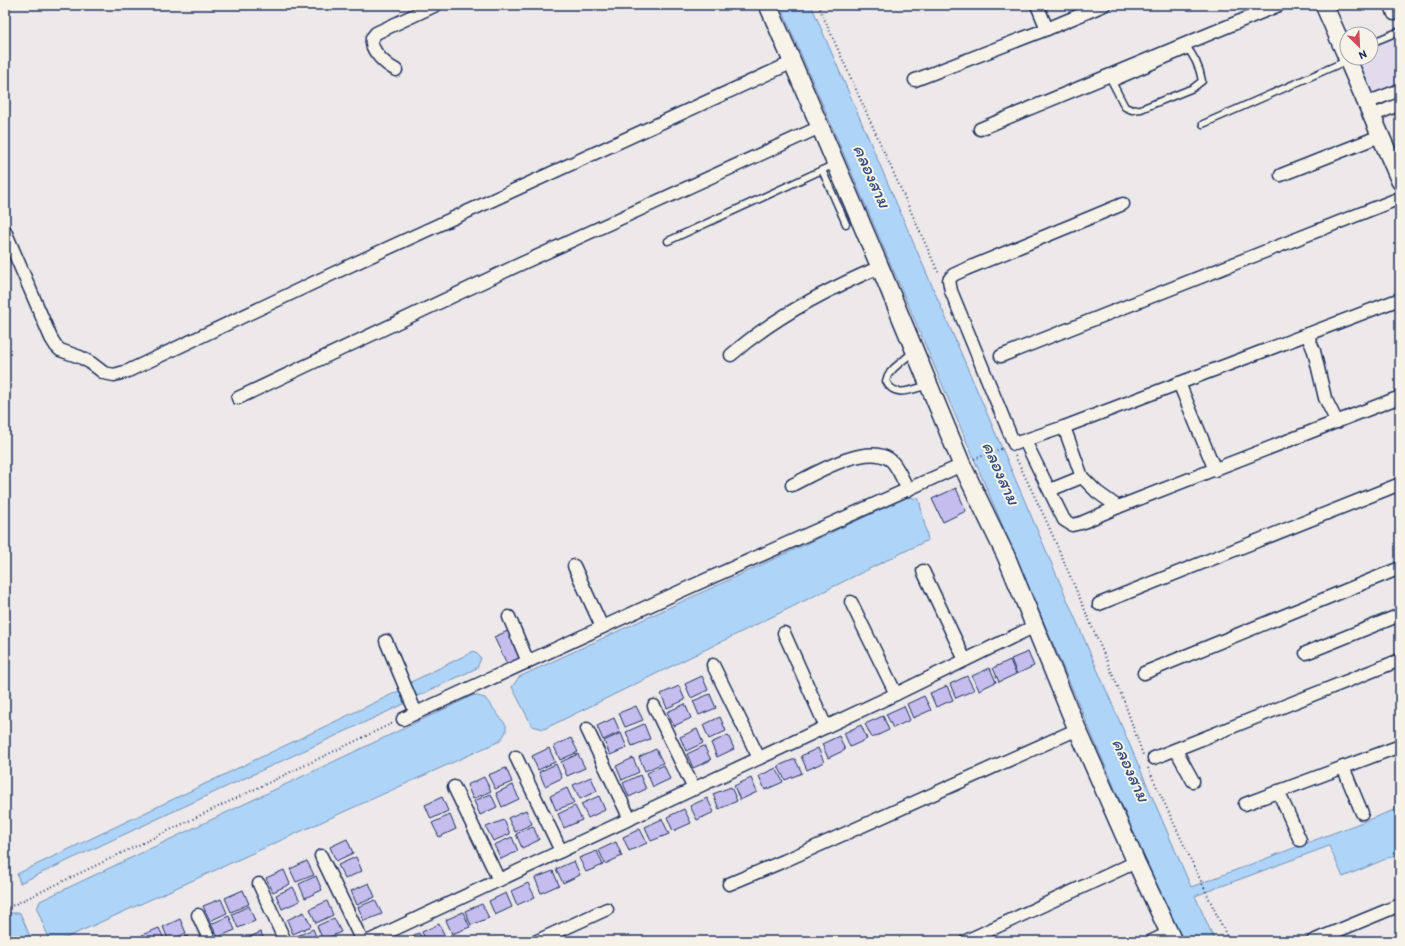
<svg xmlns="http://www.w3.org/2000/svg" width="1405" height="946" viewBox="0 0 1405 946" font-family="Itim,'Playpen Sans Thai',sans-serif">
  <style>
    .built { fill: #e1dbeb }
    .water { fill: #aed4f7; stroke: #7392ba }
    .building { fill: #c6bdef; stroke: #1b2f5e }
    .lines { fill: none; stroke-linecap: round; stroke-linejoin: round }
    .lane-casing { stroke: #1b2f5e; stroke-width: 9 }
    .street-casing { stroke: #1b2f5e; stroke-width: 15 }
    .secondary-casing { stroke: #1b2f5e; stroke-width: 20 }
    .path { stroke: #1b2f5e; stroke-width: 2; stroke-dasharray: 1 3; stroke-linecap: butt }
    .lane { stroke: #f7f3e8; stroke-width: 6 }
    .street { stroke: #f7f3e8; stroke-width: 12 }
    .secondary { stroke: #f7f3e8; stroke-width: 17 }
    .labels { text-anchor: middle; stroke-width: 4; stroke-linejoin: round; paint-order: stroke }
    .water-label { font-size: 18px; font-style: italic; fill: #38507d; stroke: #f7f3e8 }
  </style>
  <rect width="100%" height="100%" fill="#ede8e9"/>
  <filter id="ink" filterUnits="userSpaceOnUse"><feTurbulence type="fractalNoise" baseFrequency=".025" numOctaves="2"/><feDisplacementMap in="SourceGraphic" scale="8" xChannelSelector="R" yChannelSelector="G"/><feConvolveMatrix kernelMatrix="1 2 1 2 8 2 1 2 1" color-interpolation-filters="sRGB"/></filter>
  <g filter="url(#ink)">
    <!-- built -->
    <polygon class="built" points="1400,35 1400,90 1374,101 1356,58 1371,58 1371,47"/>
    <!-- water -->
    <g class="water">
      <polygon points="780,5 811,5 1191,887 1394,810 1400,823 1400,853 1343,877 1329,846 1195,896 1215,941 1180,941"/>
      <polygon points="908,497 919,499 928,540 544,729 532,726 512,687 519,677"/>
      <polygon points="474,651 481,658 477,668 420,695 414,696 407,684"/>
      <polygon points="403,689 406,703 20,883 17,874"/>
      <polygon points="474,695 485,698 506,725 506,732 500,741 59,941 50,941 37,909 40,901"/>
      <polygon points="10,913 20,913 32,941 5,941 5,916"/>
    </g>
    <!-- building -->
    <g class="building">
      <polygon points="956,488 966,511 943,522 932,499"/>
      <polygon points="510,630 523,656 507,664 494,637"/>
      <polygon points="1028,652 1034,666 1017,674 1011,659"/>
      <polygon points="1010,660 1016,674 999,682 993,668"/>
      <polygon points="990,668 996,682 979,690 972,676"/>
      <polygon points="702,676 708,690 691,698 685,684"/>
      <polygon points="967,676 974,690 956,698 950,684"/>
      <polygon points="679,686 685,700 667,708 661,694"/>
      <polygon points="947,686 953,700 936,707 930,693"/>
      <polygon points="710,694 716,708 699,715 693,701"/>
      <polygon points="924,696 931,710 913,718 907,704"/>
      <polygon points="685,704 691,718 674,726 667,712"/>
      <polygon points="636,706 643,720 625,727 619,713"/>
      <polygon points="904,706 910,720 893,728 886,714"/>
      <polygon points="883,716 889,730 872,738 865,724"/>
      <polygon points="720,717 726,731 709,739 703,725"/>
      <polygon points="614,718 620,732 603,740 597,726"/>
      <polygon points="644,724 650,739 632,746 626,732"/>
      <polygon points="861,725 867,739 850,747 844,733"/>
      <polygon points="697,729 703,743 686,751 680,737"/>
      <polygon points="621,733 627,748 610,755 604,741"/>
      <polygon points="728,735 734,749 717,757 711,743"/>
      <polygon points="839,736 845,750 828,758 822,744"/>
      <polygon points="571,738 578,752 560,760 554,746"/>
      <polygon points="704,746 711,760 693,768 687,754"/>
      <polygon points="549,748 555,762 538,770 532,756"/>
      <polygon points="818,748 824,762 807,770 801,756"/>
      <polygon points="656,749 663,763 645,771 639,757"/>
      <polygon points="578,754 585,768 567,776 561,762"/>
      <polygon points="633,758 639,772 622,780 616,766"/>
      <polygon points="795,759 802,773 785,780 778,766"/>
      <polygon points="556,764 562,778 545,786 539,772"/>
      <polygon points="664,765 670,779 653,787 647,773"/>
      <polygon points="506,768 512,782 495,789 488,775"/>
      <polygon points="776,768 783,782 765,790 759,776"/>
      <polygon points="640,775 646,789 629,797 623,783"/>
      <polygon points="484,777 491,791 473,799 467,785"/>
      <polygon points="591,777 597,791 580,799 573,785"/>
      <polygon points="751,778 757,792 740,800 734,786"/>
      <polygon points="513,785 519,799 502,807 496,793"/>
      <polygon points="731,787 737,801 719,809 713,794"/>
      <polygon points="567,788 574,803 556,810 550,796"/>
      <polygon points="491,794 497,807 480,815 474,801"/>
      <polygon points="599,796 605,810 588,818 581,804"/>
      <polygon points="442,797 448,811 431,819 425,805"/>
      <polygon points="707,798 714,812 697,820 690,806"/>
      <polygon points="575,806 582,820 564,828 558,814"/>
      <polygon points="684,809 691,823 673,831 667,817"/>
      <polygon points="526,810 532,824 515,832 508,818"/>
      <polygon points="450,815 456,829 439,837 432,823"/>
      <polygon points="662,819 669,834 651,841 645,827"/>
      <polygon points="504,820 510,834 493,841 486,827"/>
      <polygon points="533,826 539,840 522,848 516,834"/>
      <polygon points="640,829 647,843 629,851 623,837"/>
      <polygon points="512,837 518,851 501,859 494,845"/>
      <polygon points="347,839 353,853 336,861 330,847"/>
      <polygon points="616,842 622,856 605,864 599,850"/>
      <polygon points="597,851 603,865 586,872 579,858"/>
      <polygon points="356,857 362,871 345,879 338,865"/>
      <polygon points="307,861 314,875 296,882 290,869"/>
      <polygon points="574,861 580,875 563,883 556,869"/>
      <polygon points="284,870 290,884 273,892 266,878"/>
      <polygon points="553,871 559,885 541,893 535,878"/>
      <polygon points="316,876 322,890 305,898 299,884"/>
      <polygon points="369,883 375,897 357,905 351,891"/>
      <polygon points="528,883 535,897 517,905 511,891"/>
      <polygon points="293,887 300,901 282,909 276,895"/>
      <polygon points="243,890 249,904 231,912 225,898"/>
      <polygon points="506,893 512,907 495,915 489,901"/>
      <polygon points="221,899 227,913 210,921 203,906"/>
      <polygon points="375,900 382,914 364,921 358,907"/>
      <polygon points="327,901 333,915 316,923 310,909"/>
      <polygon points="482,904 489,918 471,925 465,911"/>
      <polygon points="249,906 255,921 238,928 232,914"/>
      <polygon points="304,912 311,926 293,934 287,920"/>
      <polygon points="463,912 470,927 452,934 446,920"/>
      <polygon points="229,916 235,930 218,937 211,924"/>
      <polygon points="334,918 341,932 323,940 317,926"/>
      <polygon points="180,919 186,933 169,941 163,927"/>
      <polygon points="439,924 446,938 440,941 426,941 422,932"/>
      <polygon points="159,928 165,941 144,941 142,935"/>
      <polygon points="313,929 318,941 297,941 295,937"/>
      <polygon points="261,932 264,941 244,941 243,940"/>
      <polygon points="419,933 423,941 402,941 402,940"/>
      <polygon points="187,936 190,941 176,941"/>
    </g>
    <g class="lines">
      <defs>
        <g id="lane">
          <polyline points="1371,43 1400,31"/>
          <path d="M1109,76l16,31 7,3 9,-1 52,-21 9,-7c-2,-13 -9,-27 -18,-37"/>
          <polyline points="1113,83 1189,50"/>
          <polyline points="1203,124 1346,61"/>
          <polyline points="822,170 846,224"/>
          <polyline points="668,241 835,164"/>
          <path d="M913,352l-19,16 -6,7 -2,6c8,18 27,8 42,4"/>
        </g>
        <g id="street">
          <polyline points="1037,5 1047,29"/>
          <polyline points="1391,5 1394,14"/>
          <path d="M396,70c-10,-5 -27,-20 -24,-32l4,-5 60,-28"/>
          <polyline points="915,80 1047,29 1104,5"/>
          <polyline points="1366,103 1400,90"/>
          <polyline points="1372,116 1400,104"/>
          <polyline points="980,129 1279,5"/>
          <polyline points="1281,175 1380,136"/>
          <polyline points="1123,204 966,269 953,275 949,280 951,291 1014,444 1064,427 1400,299"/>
          <polyline points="5,231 51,338 56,346 60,350 80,357 91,363 104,373 114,375 128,371 349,266 793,62"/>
          <polyline points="1307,334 1314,351 1325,398 1337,422"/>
          <path d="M731,355c43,-38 97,-66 149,-88"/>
          <polyline points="1001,356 1400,198"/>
          <polyline points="1179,383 1215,470"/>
          <polyline points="238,398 514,267 820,127"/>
          <polyline points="1064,427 1082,477 1097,492 1118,507"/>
          <polyline points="1025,441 1064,520 1072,525 1081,523 1118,507 1400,397"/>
          <path d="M792,485c22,-11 73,-42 97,-26 7,4 15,23 19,31"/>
          <polyline points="1050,490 1082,477"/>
          <polyline points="574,566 602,627"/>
          <polyline points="923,571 965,660"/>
          <polyline points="851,602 896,694"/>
          <polyline points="1099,604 1400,484"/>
          <polyline points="509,617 528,662"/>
          <polyline points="784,633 826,727"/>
          <polyline points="386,641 416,713"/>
          <polyline points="1306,653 1400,615"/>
          <polyline points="713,665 759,758"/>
          <polyline points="1144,673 1400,568"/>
          <polyline points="654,706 694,789"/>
          <polyline points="403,719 681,591 962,465"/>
          <polyline points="587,729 630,819"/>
          <polyline points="1176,750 1193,781"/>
          <polyline points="516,757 561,851"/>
          <polyline points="1154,758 1400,660"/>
          <polyline points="1343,767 1362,813"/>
          <polyline points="454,787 499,880"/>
          <polyline points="1278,791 1300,840"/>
          <polyline points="1245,804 1400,746"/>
          <polyline points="321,856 362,941"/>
          <polyline points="259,884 285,941"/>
          <polyline points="729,884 784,861 1078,729"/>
          <polyline points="198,915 210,941"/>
          <polyline points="369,941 896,694 1035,626"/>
          <polyline points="537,941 607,909"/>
          <polyline points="966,941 1136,862"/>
          <polyline points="1152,941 1169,933"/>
          <polyline points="1313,941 1400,905"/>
        </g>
        <g id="secondary">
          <polyline points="768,5 880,267 962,465 1006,556 1072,717 1136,862 1173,941"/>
          <polyline points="1324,5 1347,57"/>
          <polyline points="1347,58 1400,181"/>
        </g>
      </defs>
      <!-- lane casing -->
      <use href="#lane" class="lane-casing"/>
      <!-- street casing -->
      <use href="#street" class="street-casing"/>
      <!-- secondary casing -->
      <use href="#secondary" class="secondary-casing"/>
      <!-- path -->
      <g class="path">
        <polyline points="818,5 939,274"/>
        <polyline points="1015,456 1046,520 1124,701 1143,755"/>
        <polyline points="974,459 1004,448"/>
        <polyline points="1148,768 1229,941"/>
        <polyline points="5,909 393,723"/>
      </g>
      <!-- lane -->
      <use href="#lane" class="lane"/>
      <!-- street -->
      <use href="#street" class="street"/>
      <!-- secondary -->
      <use href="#secondary" class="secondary"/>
    </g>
  </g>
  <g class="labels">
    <!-- water labels -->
    <g class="water-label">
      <text transform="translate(872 176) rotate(66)" y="6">คลองสาม</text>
      <text transform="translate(1001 473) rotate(66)" y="6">คลองสาม</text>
      <text transform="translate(1131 770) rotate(66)" y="6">คลองสาม</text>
    </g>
  </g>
  <!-- margin -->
  <rect width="1405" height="946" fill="none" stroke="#f7f3e8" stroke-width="20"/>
  <rect x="10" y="10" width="1385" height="926" fill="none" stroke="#1b2f5e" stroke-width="1.5" filter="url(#ink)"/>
  <!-- north arrow -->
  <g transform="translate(1359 46) rotate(156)"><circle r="19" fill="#f7f3e8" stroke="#9fa5b1"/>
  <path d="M0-3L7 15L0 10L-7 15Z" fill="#d1495b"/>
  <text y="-6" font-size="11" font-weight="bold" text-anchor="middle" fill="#1b2f5e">N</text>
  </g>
</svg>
